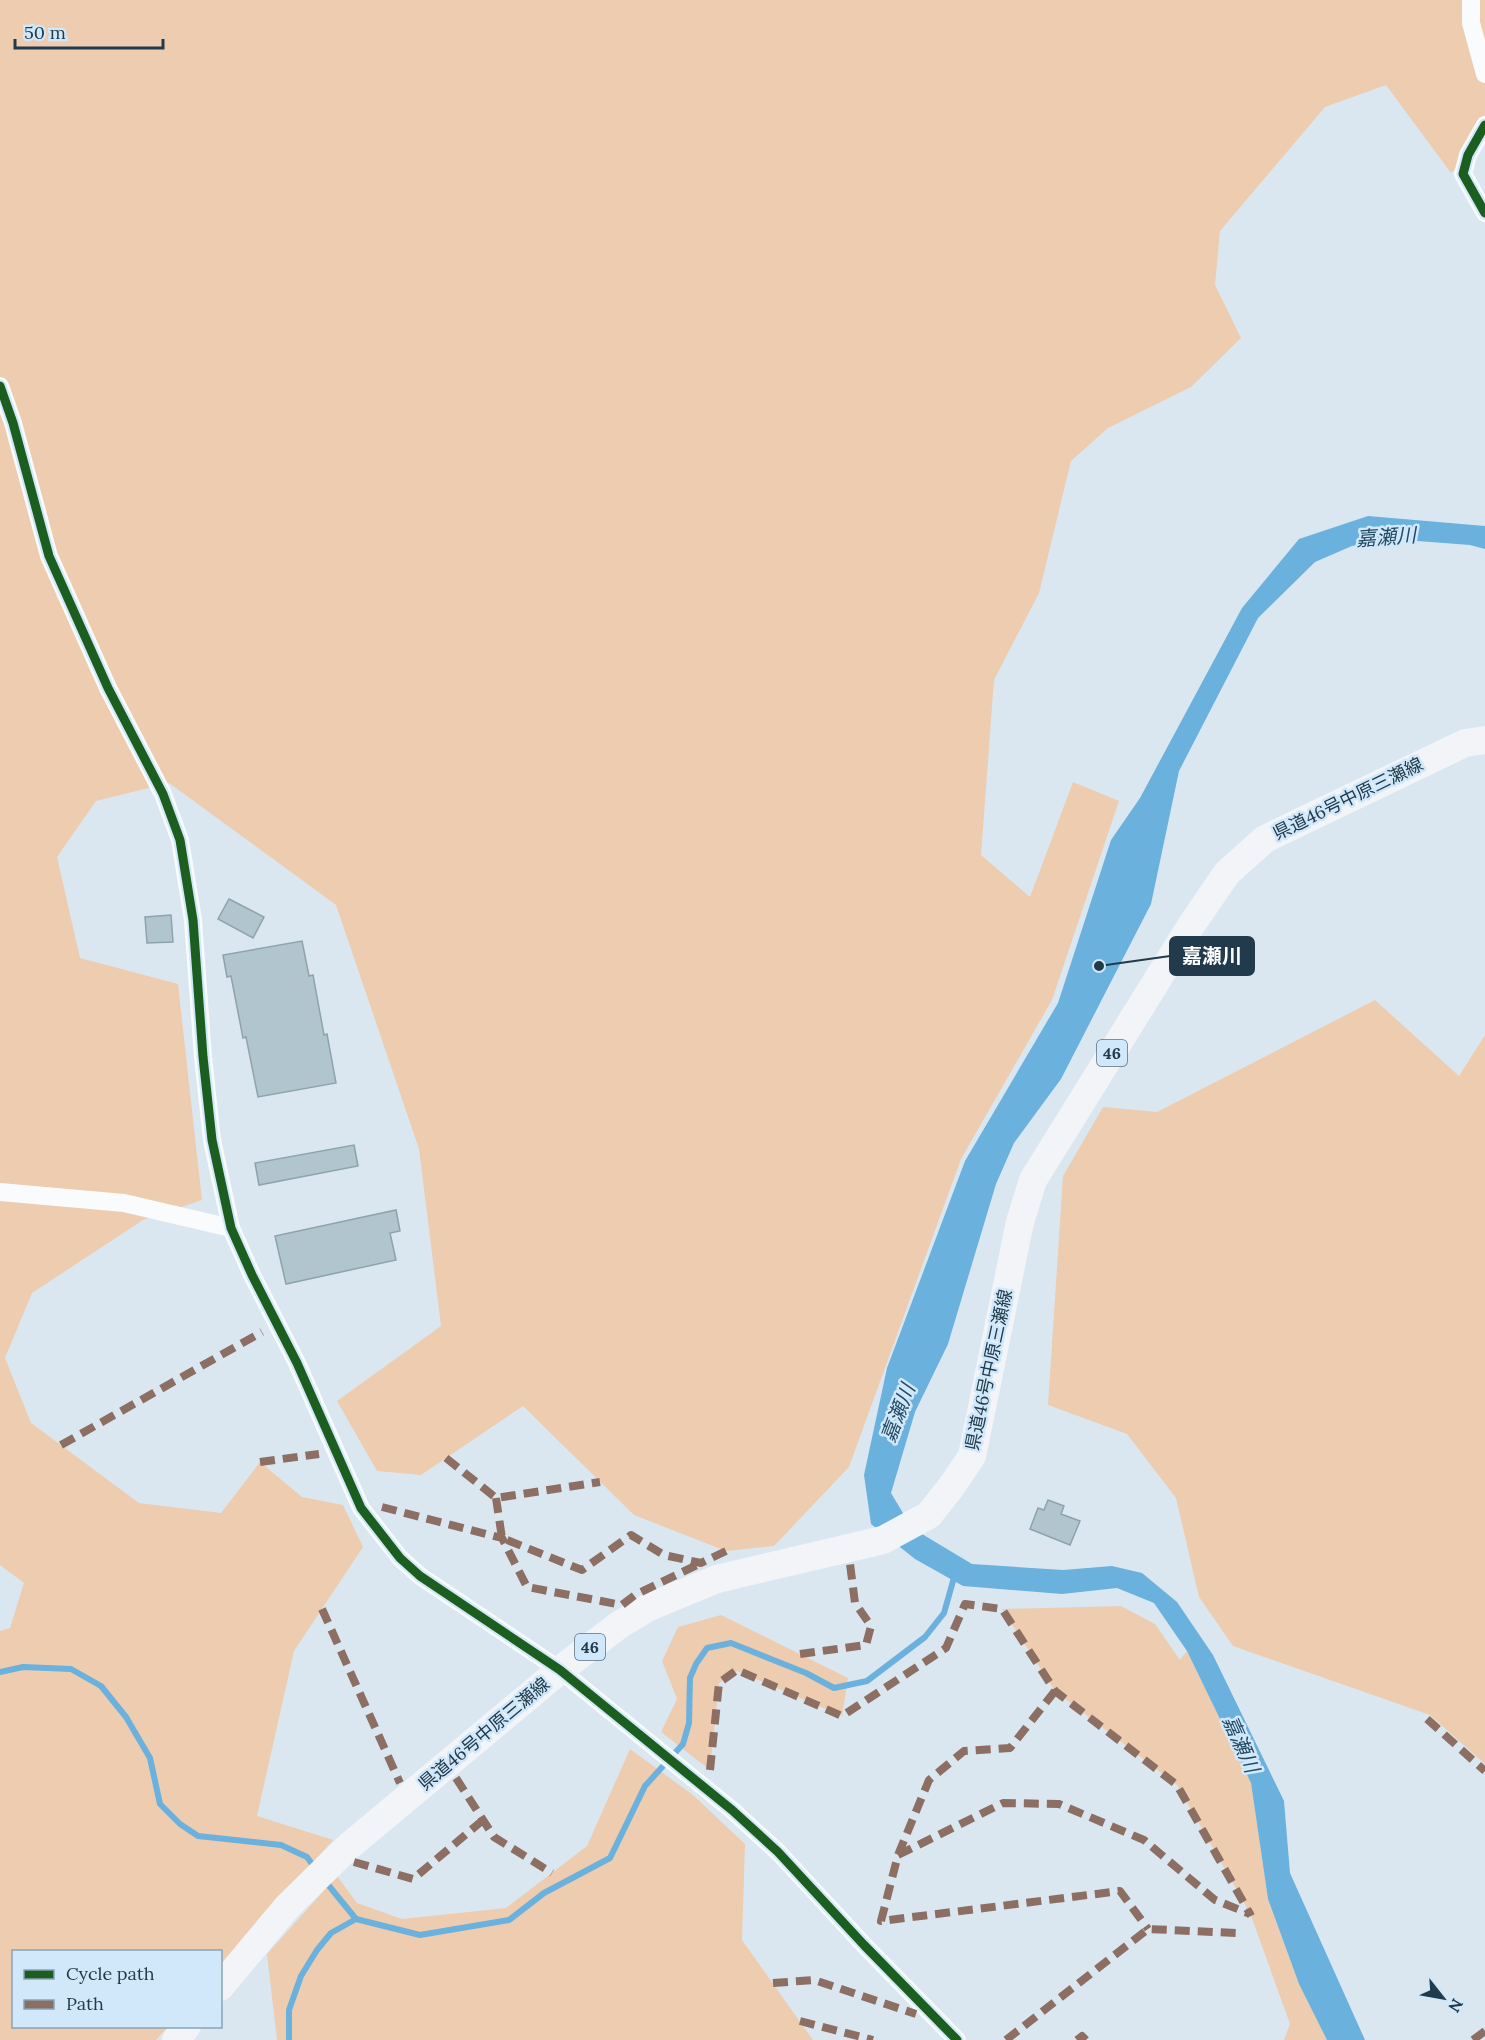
<svg xmlns="http://www.w3.org/2000/svg" width="1485" height="2040" viewBox="0 0 1485 2040" font-family="Lora,'Noto Sans JP',serif">
  <style>
    .green { fill: #eeccb0 }
    .water { fill: #6ab1dd }
    .lines { fill: none; stroke-linecap: round; stroke-linejoin: round }
    .stream { stroke: #6ab1dd; stroke-width: 6 }
    .building { fill: #b0c5ce; stroke: #8ea3ac; stroke-width: 1.5 }
    .minor { stroke: #f9fbfd; stroke-width: 18 }
    .primary { stroke: #f3f4f8; stroke-width: 28 }
    .quiet { stroke: #8d6e63; stroke-width: 8; stroke-dasharray: 15 8; stroke-linecap: butt }
    .cycleway-casing { stroke: #d1e8fa; stroke-width: 13 }
    .cycleway { stroke: #1b5e20; stroke-width: 9 }
    .labels { text-anchor: middle; stroke-width: 5; stroke-linejoin: round; paint-order: stroke }
    .shield { fill: #d1e8fa; stroke: #566f80; stroke-width: 1.5 }
    .shield-label { font-size: 16px; font-weight: bold; fill: #223b4c }
    .street-label { font-size: 18px; fill: #223b4c; stroke: #d1e8fa }
    .water-label { font-size: 20px; font-style: italic; fill: #244b64; stroke: #d1e8fa }
    .leader { fill: none; stroke: #223b4c; stroke-width: 2 }
    .callout-dot { fill: #223b4c; stroke: #d1e8fa; stroke-width: 2 }
    .callout { fill: #223b4c; stroke: #223b4c; stroke-width: 2 }
    .callout-label { font-size: 20px; text-anchor: middle; font-weight: bold; fill: #fff }
  </style>
  <rect width="100%" height="100%" fill="#dae7f1"/>
  <!-- green -->
  <g class="green">
    <polygon points="0,0 1485,0 1485,143 1451,173 1386,85 1325,107 1220,231 1215,285 1241,338 1191,387 1108,428 1071,461 1039,593 994,680 981,855 1030,897 1073,782 1119,801 1052,1000 961,1159 849,1467 774,1546 726,1551 634,1515 523,1406 421,1475 377,1471 337,1401 441,1326 419,1149 336,905 169,783 96,801 57,857 80,958 178,984 202,1200 143,1220 32,1293 5,1358 31,1423 139,1503 221,1513 260,1462 302,1497 343,1505 363,1547 294,1651 257,1816 333,1840 221,1967 220,1952 14,1952 14,2026 168,2027 156,2040 0,2040 0,1631 10,1628 24,1583 0,1565"/>
    <polygon points="1375,1000 1459,1076 1485,1035 1485,1764 1430,1715 1233,1646 1199,1597 1176,1498 1127,1434 1048,1405 1063,1176 1103,1107 1157,1112"/>
    <polygon points="1121,1606 1155,1624 1180,1660 1187,1651 1251,1783 1268,1899 1299,1984 1327,2040 1284,2040 1290,2024 1250,1913 1177,1785 1055,1691 1002,1609"/>
    <polygon points="721,1615 848,1678 842,1716 737,1671 719,1683 710,1770 661,1732 677,1699 662,1661 678,1627"/>
    <polygon points="630,1749 693,1795 745,1844 742,1940 813,2040 277,2040 267,1954 337,1876 357,1903 402,1919 506,1908 587,1846"/>
  </g>
  <!-- water -->
  <polygon class="water" points="1368,516 1485,526 1485,549 1470,545 1404,540 1352,546 1315,562 1258,618 1179,771 1151,904 1061,1079 1014,1143 996,1184 948,1344 915,1412 891,1493 912,1528 972,1564 1063,1570 1112,1566 1142,1573 1177,1602 1213,1655 1284,1801 1290,1873 1365,2040 1327,2040 1299,1984 1268,1899 1251,1783 1187,1651 1154,1603 1117,1588 1062,1594 963,1586 915,1559 871,1524 864,1475 887,1368 965,1161 1058,1003 1111,840 1140,798 1242,608 1299,539"/>
  <g class="lines">
    <!-- stream -->
    <g class="stream">
      <polyline points="0,1672 23,1667 71,1669 101,1686 126,1717 150,1758 160,1804 180,1824 198,1836 281,1845 307,1857 315,1868"/>
      <polyline points="325,1881 356,1919 420,1935 509,1920 544,1893 610,1858 645,1786 683,1744 689,1723 690,1678 696,1664 707,1648 731,1643 806,1673 834,1688 867,1681 925,1637 944,1613 955,1574"/>
      <polyline points="289,2040 289,2010 301,1976 317,1950 331,1933 356,1919"/>
    </g>
  </g>
  <!-- building -->
  <g class="building">
    <polygon points="229,899 264,917 253,938 218,919"/>
    <polygon points="171,915 173,942 147,943 145,917"/>
    <polygon points="302,941 309,976 313,975 324,1035 327,1034 336,1083 258,1097 246,1037 243,1038 231,976 227,977 223,955"/>
    <polygon points="354,1145 358,1166 259,1185 255,1163"/>
    <polygon points="396,1210 400,1231 390,1233 396,1260 286,1284 275,1236"/>
    <polygon points="1048,1500 1064,1506 1061,1514 1080,1521 1070,1545 1030,1529 1038,1508 1044,1510"/>
  </g>
  <g class="lines">
    <!-- minor -->
    <g class="minor">
      <polyline points="1471,0 1471,23 1485,74"/>
      <polyline points="1485,125 1468,155 1463,174 1485,213"/>
      <polyline points="0,386 13,423 49,556 108,688 163,794 180,840 193,920 203,1057 212,1140 231,1228 252,1275 297,1363 361,1508 400,1558 420,1576 560,1670 732,1810 778,1852 864,1945 957,2040"/>
      <polyline points="0,1192 124,1203 231,1228"/>
    </g>
    <!-- primary -->
    <g class="primary">
      <polyline points="220,1987 287,1907 348,1847 560,1670 619,1625 649,1607 717,1579 883,1540 929,1515 951,1487 972,1456 1020,1222 1033,1180 1192,924 1227,873 1265,839 1465,743 1485,740"/>
      <polyline points="176,2040 187,2026"/>
    </g>
    <!-- quiet -->
    <g class="quiet">
      <polyline points="61,1445 262,1332"/>
      <polyline points="446,1458 496,1498 600,1482"/>
      <polyline points="260,1462 319,1454"/>
      <polyline points="496,1498 502,1538 582,1570 631,1535 664,1555 701,1563 726,1551"/>
      <polyline points="382,1507 502,1538 527,1587 622,1605 635,1595 701,1563"/>
      <polyline points="322,1609 400,1783"/>
      <polyline points="800,1654 866,1645 871,1626 855,1603 850,1564"/>
      <polyline points="1055,1691 1010,1748 964,1751 929,1780 898,1855 881,1921 1120,1891 1148,1929"/>
      <polyline points="1427,1719 1485,1771"/>
      <polyline points="710,1770 719,1683 737,1670 842,1716 946,1648 965,1604 1002,1609 1055,1691 1177,1785 1250,1914"/>
      <polyline points="456,1778 494,1837 552,1873"/>
      <polyline points="898,1855 1003,1803 1059,1804 1144,1840 1215,1900 1250,1914 1251,1916"/>
      <polyline points="354,1862 413,1879 483,1820"/>
      <polyline points="773,1983 814,1980 916,2014"/>
      <polyline points="800,2021 873,2040"/>
      <polyline points="1006,2040 1148,1929 1236,1933"/>
      <polyline points="1077,2040 1082,2036 1086,2040"/>
      <polyline points="1473,2040 1485,2031"/>
    </g>
    <defs>
      <g id="cycleway">
        <polyline points="1485,125 1468,155 1463,174 1485,213"/>
        <polyline points="0,386 13,423 49,556 108,688 163,794 180,840 193,920 203,1057 212,1140 231,1228 252,1275 297,1363 361,1508 400,1558 420,1576 560,1670 732,1810 778,1852 864,1945 957,2040"/>
      </g>
    </defs>
    <!-- cycleway casing -->
    <use href="#cycleway" class="cycleway-casing"/>
    <!-- cycleway -->
    <use href="#cycleway" class="cycleway"/>
  </g>
  <g class="labels">
    <!-- shield labels -->
    <g class="shield">
      <rect x="1097" y="1040" width="30" height="26" rx="4.5"/>
      <rect x="575" y="1634" width="30" height="26" rx="4.5"/>
    </g>
    <g class="shield-label">
      <text x="1112" y="1059">46</text>
      <text x="590" y="1653">46</text>
    </g>
    <!-- street labels -->
    <g class="street-label">
      <text transform="translate(1348 799) rotate(-26)" y="6">県道46号中原三瀬線</text>
      <text transform="translate(989 1370) rotate(-78)" y="6">県道46号中原三瀬線</text>
      <text transform="translate(484 1734) rotate(-40)" y="6">県道46号中原三瀬線</text>
    </g>
    <!-- water labels -->
    <g class="water-label">
      <text transform="translate(1386 537) rotate(-4)" y="7">嘉瀬川</text>
      <text transform="translate(898 1413) rotate(-69)" y="7">嘉瀬川</text>
      <text transform="translate(1241 1744) rotate(66)" y="7">嘉瀬川</text>
    </g>
  </g>
  <!-- callouts -->
  <path class="leader" d="M1099 966L1170 956"/>
  <circle class="callout-dot" cx="1099" cy="966" r="6"/>
  <rect class="callout" x="1170" y="937" width="84" height="38" rx="6"/>
  <g class="callout-label">
    <text x="1212" y="963">嘉瀬川</text>
  </g>
  <!-- legend -->
  <rect x="12" y="1950" width="210" height="78" fill="#d1e8fa" stroke="#8ba3b4" stroke-width="1.5"/>
  <rect x="24" y="1970" width="30" height="9" fill="#1b5e20" stroke="#8ba3b4" stroke-width="1.5"/>
  <text x="66" y="1980" font-size="18" fill="#223b4c">Cycle path</text>
  <rect x="24" y="2000" width="30" height="9" fill="#8d6e63" stroke="#8ba3b4" stroke-width="1.5"/>
  <text x="66" y="2010" font-size="18" fill="#223b4c">Path</text>
  <!-- north arrow -->
  <g transform="translate(1443 1998) rotate(121)" stroke="#d1e8fa" stroke-width="4.5" paint-order="stroke">
  <path d="M0-4.5L10 22L0 15L-10 22Z" fill="#223b4c"/>
  <text y="-9" font-size="16" font-weight="bold" text-anchor="middle" fill="#223b4c">N</text>
  </g>
  <!-- scale -->
  <path d="M15 39v9h148v-9" fill="none" stroke="#223b4c" stroke-width="3"/>
  <text x="24" y="39" font-size="18" fill="#223b4c" stroke="#d1e8fa" stroke-width="4.5" paint-order="stroke">50 m</text>
</svg>
